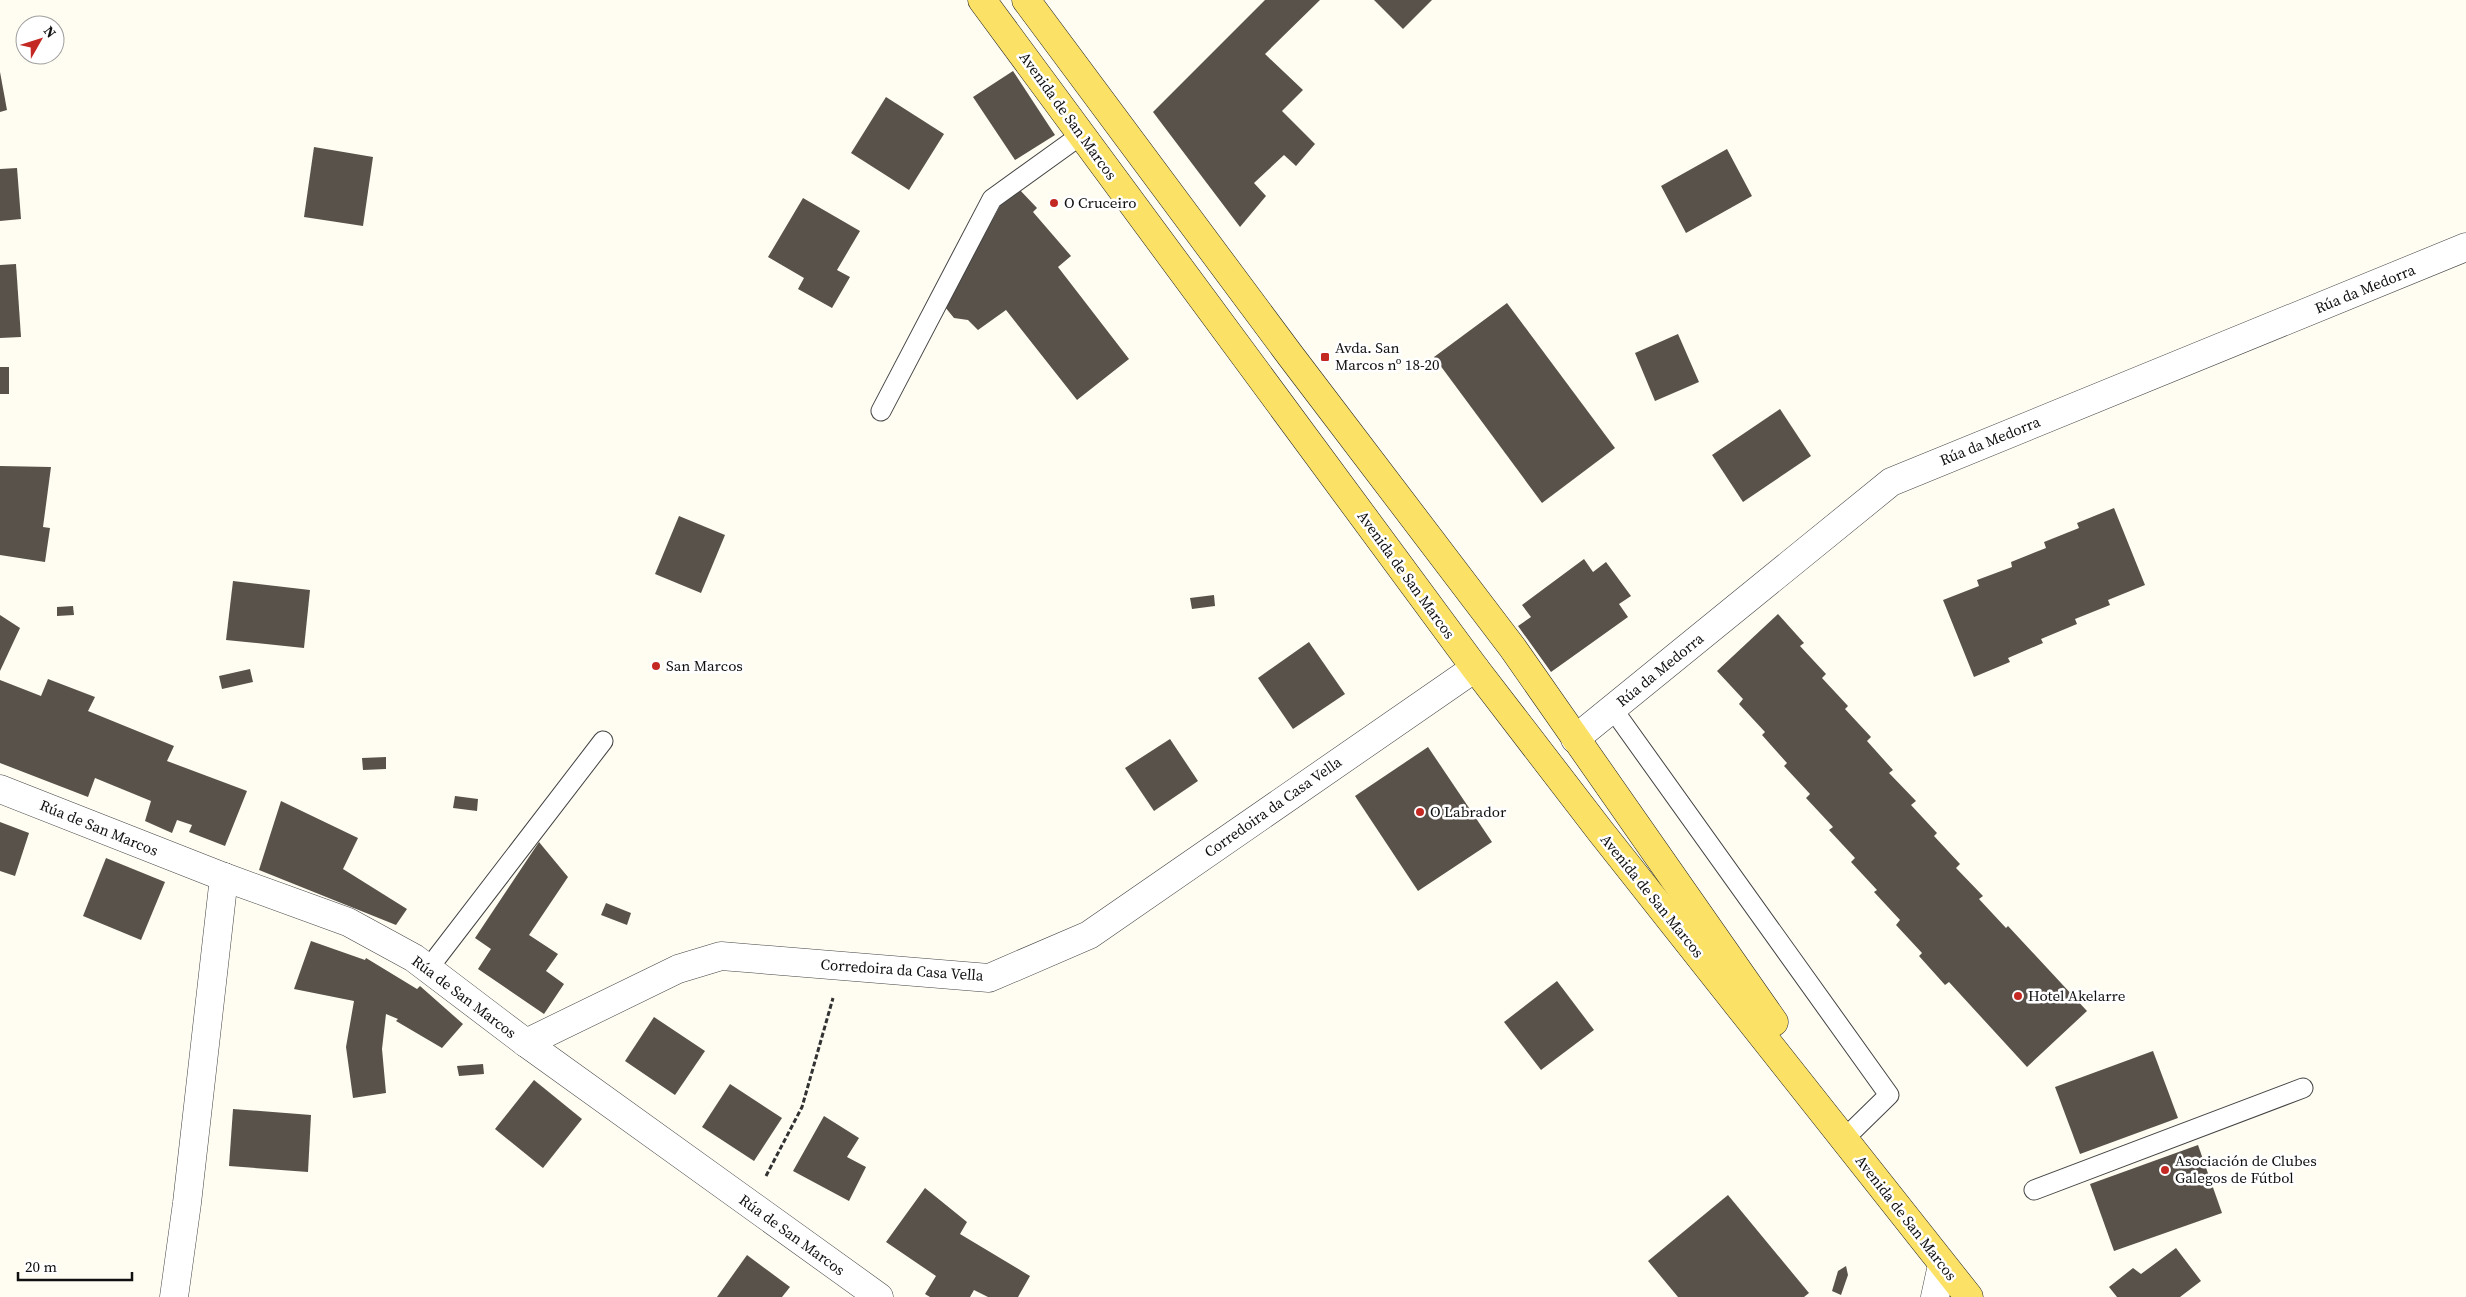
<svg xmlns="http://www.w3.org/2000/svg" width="2466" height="1297" viewBox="0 0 2466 1297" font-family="'Source Serif 4',serif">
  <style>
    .building { fill: #59524b }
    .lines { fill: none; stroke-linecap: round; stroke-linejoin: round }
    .lane-casing { stroke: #434343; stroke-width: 21 }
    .street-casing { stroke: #434343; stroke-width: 29 }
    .primary-casing { stroke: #212121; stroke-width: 29 }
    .path { stroke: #323232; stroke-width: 3; stroke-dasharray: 5 2.5; stroke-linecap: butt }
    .lane { stroke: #fff; stroke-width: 19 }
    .street { stroke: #fff; stroke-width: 28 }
    .primary { stroke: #fbe266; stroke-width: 28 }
    .poi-dot { fill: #c42823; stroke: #fff; stroke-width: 2 }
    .labels { text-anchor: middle; stroke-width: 5; stroke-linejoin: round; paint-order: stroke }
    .street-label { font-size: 15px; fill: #101010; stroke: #fff }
    .poi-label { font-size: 15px; fill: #101010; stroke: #fff; text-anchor: start }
  </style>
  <rect width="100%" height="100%" fill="#fffdf2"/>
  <!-- building -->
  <g class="building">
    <polygon points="1265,0 1320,0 1265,54 1303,90 1282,111 1315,144 1296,166 1284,155 1254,183 1266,196 1240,227 1153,112"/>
    <polygon points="1374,0 1432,0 1403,29"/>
    <polygon points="1013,71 1055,135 1015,160 973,97"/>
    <polygon points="0,72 7,110 0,112"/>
    <polygon points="886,97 944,134 909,190 851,153"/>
    <polygon points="314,147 373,157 363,226 304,217"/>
    <polygon points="1727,149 1752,196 1686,233 1661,186"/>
    <polygon points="17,168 21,219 0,221 0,169"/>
    <polygon points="1018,188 1037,208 1033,212 1071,256 1058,267 1129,359 1077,400 1006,310 978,330 968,320 954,318 945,307 1001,204"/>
    <polygon points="803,198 860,231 837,270 850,277 832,308 798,289 804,278 768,257"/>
    <polygon points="16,264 21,337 0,338 0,265"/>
    <polygon points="1507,303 1615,448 1542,503 1434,357"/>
    <polygon points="1678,334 1699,382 1655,401 1635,353"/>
    <rect x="0" y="367" width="9" height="27"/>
    <polygon points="1780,409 1811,456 1743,502 1712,455"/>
    <polygon points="0,466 51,467 43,527 50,528 45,562 0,555"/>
    <polygon points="2114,508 2145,585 2108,600 2110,605 2075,619 2077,624 2041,639 2043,643 2008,658 2010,662 1974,677 1943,600 1979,586 1977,580 2012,567 2011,562 2046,548 2044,542 2079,528 2077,523"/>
    <polygon points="679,516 725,535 701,593 655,574"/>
    <polygon points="1584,559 1593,572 1606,562 1631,596 1619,604 1628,617 1551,672 1518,626 1531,617 1522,605"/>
    <polygon points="233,581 310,590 304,648 226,640"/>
    <polygon points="1214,595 1215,606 1192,609 1190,598"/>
    <polygon points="73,606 74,615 57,616 57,607"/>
    <polygon points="1778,614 1804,643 1800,646 1826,674 1822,678 1848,706 1845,709 1871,737 1867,741 1893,770 1889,773 1916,801 1911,805 1937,833 1934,836 1960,864 1956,868 1983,896 1979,899 2006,928 2008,926 2087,1011 2027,1067 1949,982 1945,985 1919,956 1922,953 1896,925 1900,920 1874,892 1877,890 1851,862 1855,858 1829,830 1833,827 1806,798 1810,794 1784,766 1787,763 1762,735 1765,732 1739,704 1743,699 1717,671"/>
    <polygon points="0,615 20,628 0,671"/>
    <polygon points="1309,642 1345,694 1293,729 1258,678"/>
    <polygon points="250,669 253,682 222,689 219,676"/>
    <polygon points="48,679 95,697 88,711 174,746 167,761 247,791 225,846 189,832 192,825 177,820 172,833 145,821 151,801 95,778 88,797 0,763 0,680 41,696"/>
    <polygon points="1170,739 1198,781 1154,811 1125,768"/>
    <polygon points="1428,747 1492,842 1418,891 1355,796"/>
    <polygon points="386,757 386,769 363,770 362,758"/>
    <polygon points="455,796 478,799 477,811 453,808"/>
    <polygon points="281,801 358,838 343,869 407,909 396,925 259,870"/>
    <polygon points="0,822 29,833 15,876 0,871"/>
    <polygon points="539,842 568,877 529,935 558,954 546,971 564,984 544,1014 478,969 491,949 475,938"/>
    <polygon points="106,858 165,882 141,940 83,916"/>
    <polygon points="606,903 631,913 627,925 601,915"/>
    <polygon points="311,941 365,960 366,958 417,989 420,986 463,1024 442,1048 396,1021 398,1019 386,1014 382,1049 386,1093 353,1098 346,1047 354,1001 294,989"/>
    <polygon points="1557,981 1594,1030 1541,1070 1504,1022"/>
    <polygon points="654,1017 705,1051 675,1095 625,1061"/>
    <polygon points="2153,1051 2178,1118 2080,1154 2055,1087"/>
    <polygon points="483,1064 484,1074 459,1076 457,1066"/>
    <polygon points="534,1080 582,1119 543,1168 495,1129"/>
    <polygon points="730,1084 782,1118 754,1161 702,1127"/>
    <polygon points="233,1109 311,1115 308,1172 229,1166"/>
    <polygon points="824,1116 859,1138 847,1157 866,1167 849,1201 793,1171"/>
    <polygon points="2198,1145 2222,1213 2114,1251 2090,1184"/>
    <polygon points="925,1188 967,1222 960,1234 1030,1276 1018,1297 988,1297 974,1290 970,1297 930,1297 925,1294 936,1276 886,1242"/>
    <polygon points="1728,1195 1809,1293 1804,1297 1678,1297 1648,1261"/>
    <polygon points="2176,1248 2201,1281 2180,1297 2117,1297 2109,1287 2133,1268 2141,1274"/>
    <polygon points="747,1255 790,1287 782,1297 717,1297"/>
    <polygon points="1846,1266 1848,1275 1841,1295 1832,1291 1838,1271"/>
  </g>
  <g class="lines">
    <defs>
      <g id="lane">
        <polyline points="881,411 992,199 1081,135"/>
        <polyline points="1612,708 1889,1095 1844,1139"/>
        <polyline points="428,969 603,741"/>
        <polyline points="2034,1190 2303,1088"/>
      </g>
      <g id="street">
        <polyline points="1575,739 1891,482 2466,247"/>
        <polyline points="0,789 224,877 348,922 414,958 526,1043 879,1297"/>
        <polyline points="526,1043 678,969 721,956 989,978 1089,935 1475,668"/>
        <polyline points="174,1297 187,1203 224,877"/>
        <polyline points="1935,1297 1942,1265"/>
      </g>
      <g id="primary">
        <polyline points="982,0 1475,668 1601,832 1969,1297"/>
        <polyline points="1026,0 1290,355 1512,647 1774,1022"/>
      </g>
    </defs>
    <!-- lane casing -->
    <use href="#lane" class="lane-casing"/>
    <!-- street casing -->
    <use href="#street" class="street-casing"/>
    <!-- primary casing -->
    <use href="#primary" class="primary-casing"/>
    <!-- path -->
    <polyline class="path" points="766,1176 802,1107 833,998"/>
    <!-- lane -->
    <use href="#lane" class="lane"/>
    <!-- street -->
    <use href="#street" class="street"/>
    <!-- primary -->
    <use href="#primary" class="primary"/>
  </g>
  <!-- markers -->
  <g class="poi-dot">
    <circle cx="1054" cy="203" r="5"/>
    <rect x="1320" y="352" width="10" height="10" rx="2.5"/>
    <circle cx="656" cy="666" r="5"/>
    <circle cx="1420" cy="812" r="5"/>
    <circle cx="2018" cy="996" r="5"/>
    <circle cx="2165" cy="1170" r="5"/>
  </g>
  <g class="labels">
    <!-- street labels -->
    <g class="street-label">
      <text transform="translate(1068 116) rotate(54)" y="5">Avenida de San Marcos</text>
      <text transform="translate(2365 289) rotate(-22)" y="5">Rúa da Medorra</text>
      <text transform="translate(1990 441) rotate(-22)" y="5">Rúa da Medorra</text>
      <text transform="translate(1406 575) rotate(54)" y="5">Avenida de San Marcos</text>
      <text transform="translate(1660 670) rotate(-39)" y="5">Rúa da Medorra</text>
      <text transform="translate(1273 807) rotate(-35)" y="5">Corredoira da Casa Vella</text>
      <text transform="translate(99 828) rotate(22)" y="5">Rúa de San Marcos</text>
      <text transform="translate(1652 896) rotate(51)" y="5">Avenida de San Marcos</text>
      <text transform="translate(902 970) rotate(4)" y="5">Corredoira da Casa Vella</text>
      <text transform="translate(464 997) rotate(37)" y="5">Rúa de San Marcos</text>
      <text transform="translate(1906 1218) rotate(52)" y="5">Avenida de San Marcos</text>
      <text transform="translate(792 1235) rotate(36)" y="5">Rúa de San Marcos</text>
    </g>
    <!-- poi labels -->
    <g class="poi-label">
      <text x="1064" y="208">O Cruceiro</text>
      <text x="1335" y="353">Avda. San<tspan x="1335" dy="17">Marcos nº 18-20</tspan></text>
      <text x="666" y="671">San Marcos</text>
      <text x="1430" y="817">O Labrador</text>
      <text x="2028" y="1001">Hotel Akelarre</text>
      <text x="2175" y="1166">Asociación de Clubes<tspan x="2175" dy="17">Galegos de Fútbol</tspan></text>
    </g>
  </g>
  <!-- north arrow -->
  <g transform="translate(40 40) rotate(51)"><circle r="24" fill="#ffffff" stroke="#9f9f9f"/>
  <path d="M0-4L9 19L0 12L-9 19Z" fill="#c42823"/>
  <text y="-8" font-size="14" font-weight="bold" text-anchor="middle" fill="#101010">N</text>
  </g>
  <!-- scale -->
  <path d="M18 1272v8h114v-8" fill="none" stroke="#101010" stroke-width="2.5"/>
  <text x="25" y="1272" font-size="15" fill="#101010" stroke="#ffffff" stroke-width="4" paint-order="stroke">20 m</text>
</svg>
